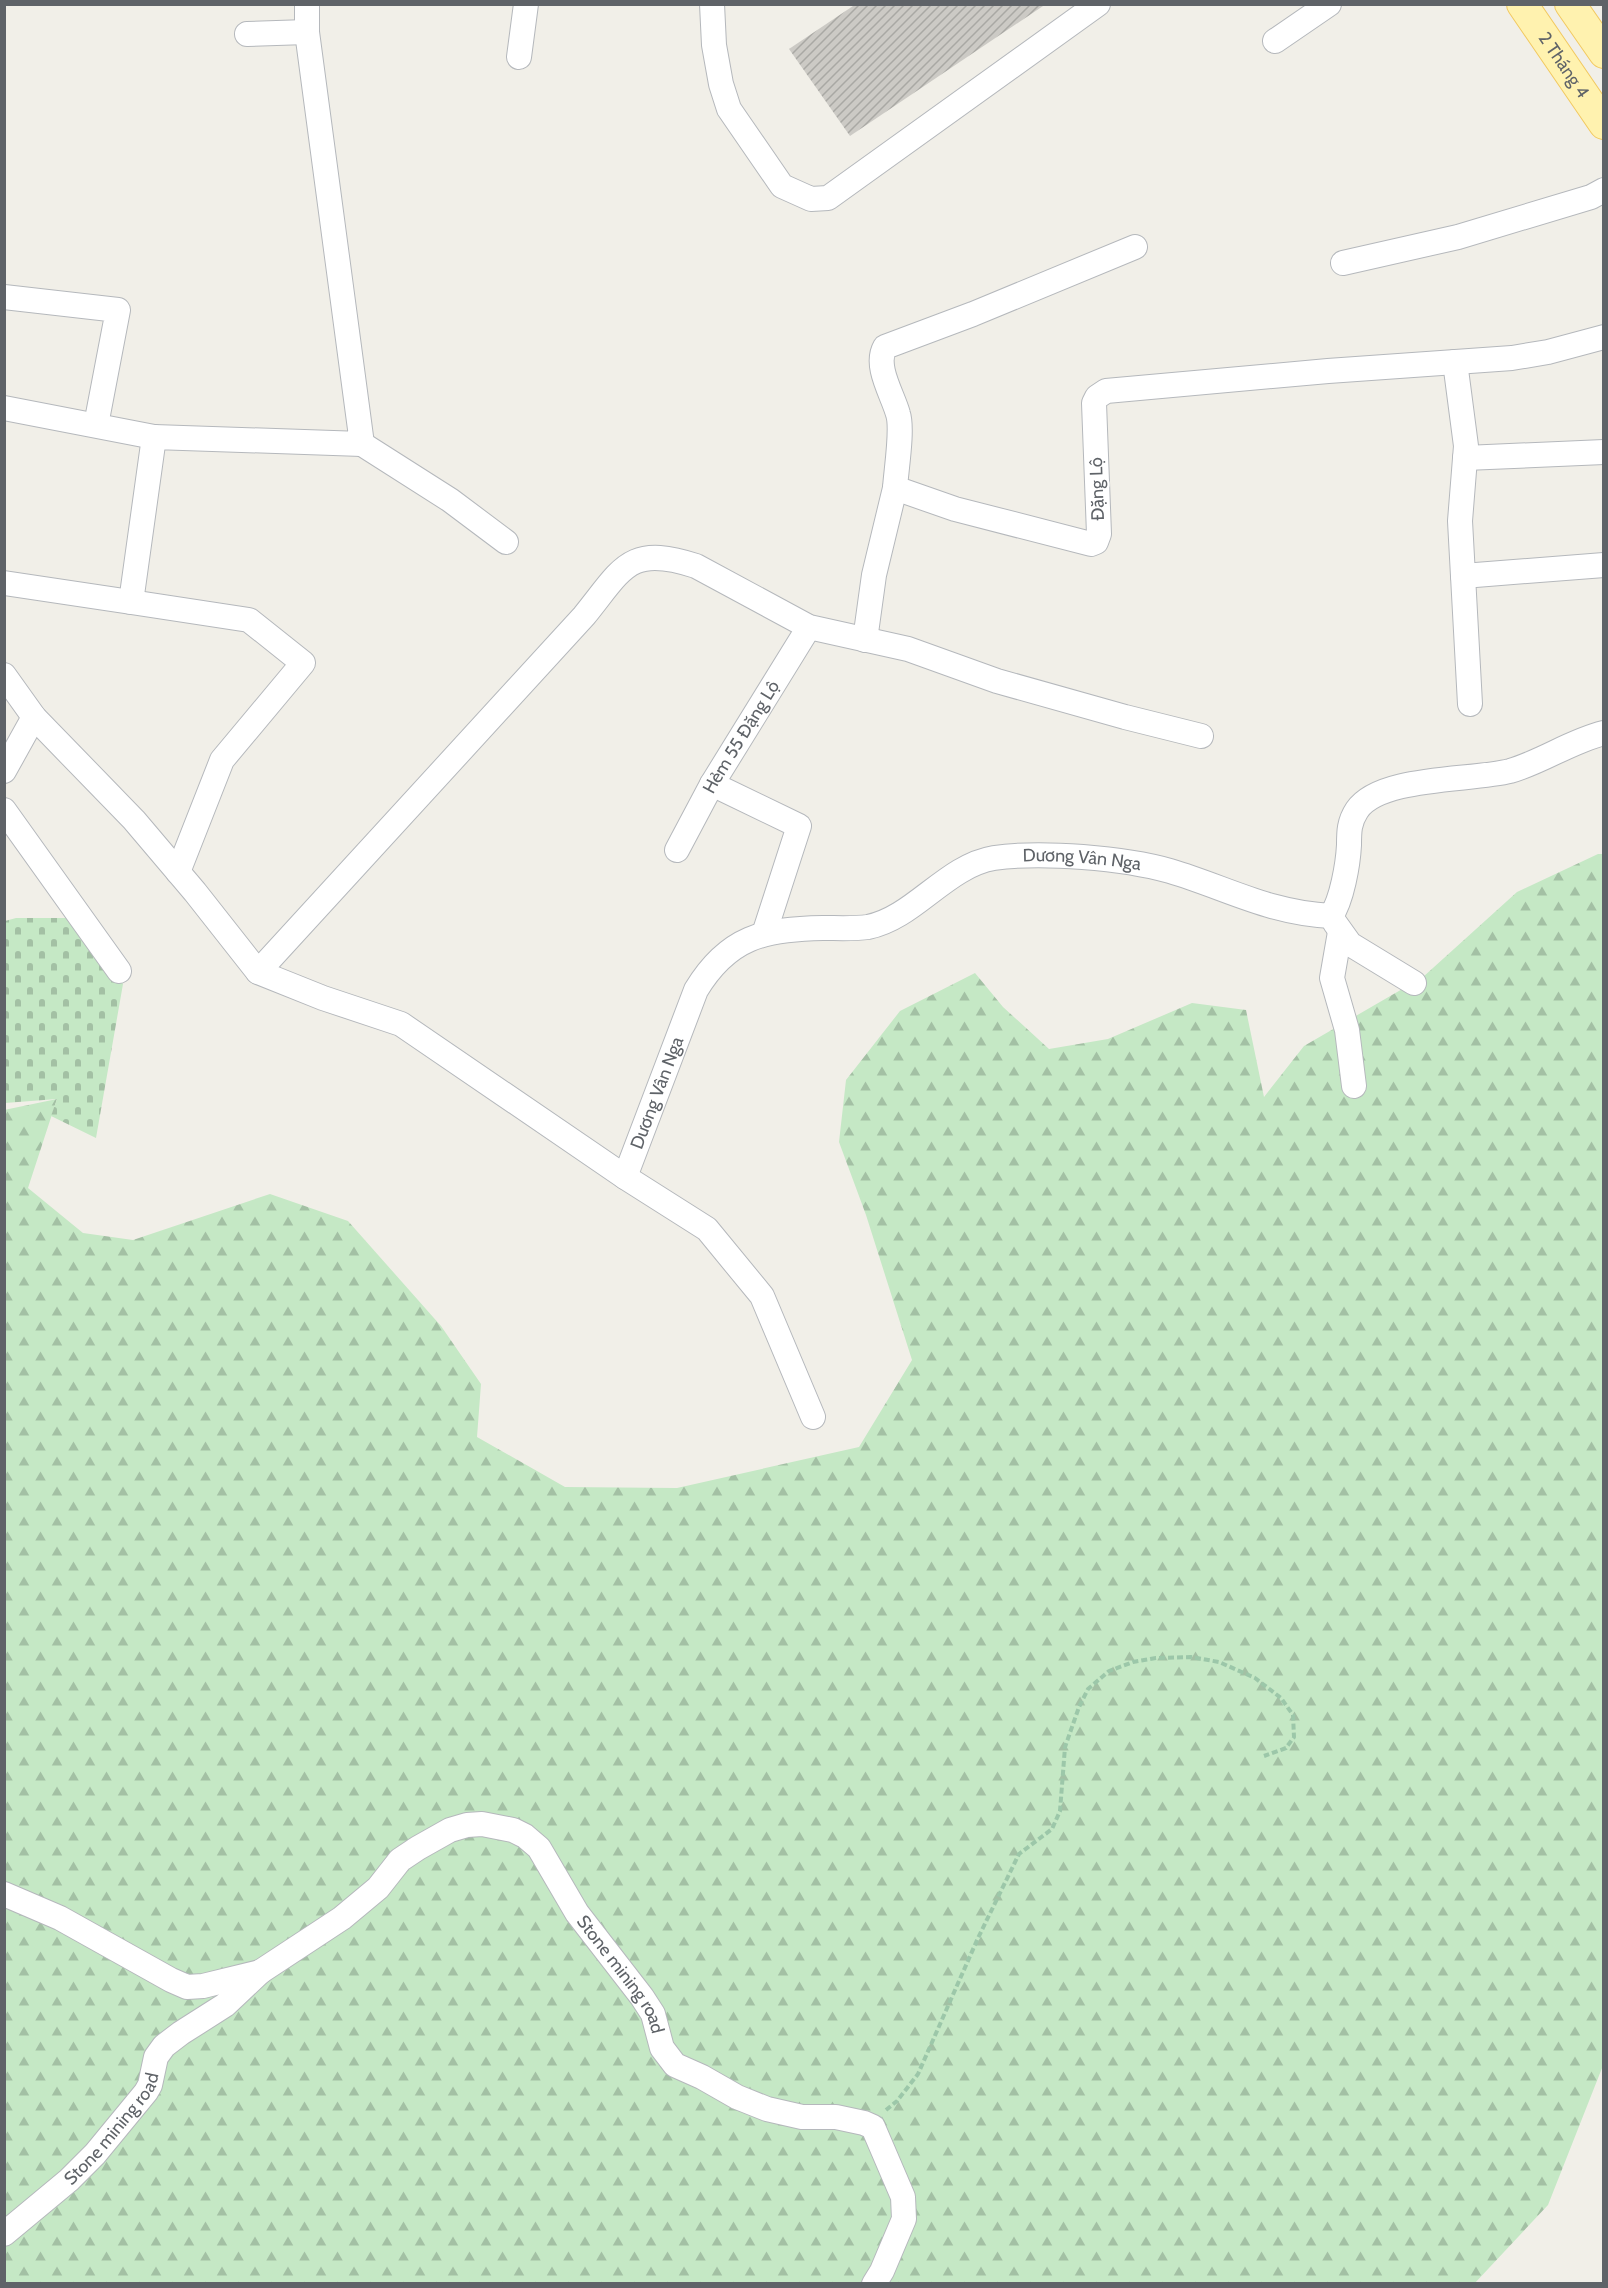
<svg xmlns="http://www.w3.org/2000/svg" width="1608" height="2288" viewBox="0 0 1608 2288" font-family="Cabin,sans-serif">
  <style>
    .forest { fill: url(#forest-firs) }
    .cemetery { fill: url(#cemetery-stones) }
    .building { fill: url(#building-hatch) }
    .lines { fill: none; stroke-linecap: round; stroke-linejoin: round }
    .minor-casing { stroke: #b5b8bc; stroke-width: 26 }
    .major-casing { stroke: #f2c960; stroke-width: 32 }
    .path { stroke: #9cc7a9; stroke-width: 4; stroke-dasharray: 6 3; stroke-linecap: butt }
    .minor { stroke: #fff; stroke-width: 24 }
    .major { stroke: #fff2af; stroke-width: 30 }
    .labels { text-anchor: middle; stroke-width: 4.5; stroke-linejoin: round; paint-order: stroke }
    .street-label { font-size: 18px; fill: #5f6368; stroke: #fff }
  </style>
  <defs>
    <pattern id="forest-firs" width="22" height="20" patternUnits="userSpaceOnUse" patternTransform="scale(1.5)"><rect width="22" height="20" fill="#c5e8c5"/><path d="M5 1l3.5 6h-7zM16 11l3.5 6h-7z" fill="#a3c0a4"/></pattern>
    <pattern id="cemetery-stones" width="16" height="16" patternUnits="userSpaceOnUse" patternTransform="scale(1.5)"><rect width="16" height="16" fill="#c5e8c5"/><path d="M2 7V4a2 2 0 0 1 4 0v3zM10 15v-3a2 2 0 0 1 4 0v3z" fill="#a3c0a4"/></pattern>
    <pattern id="building-hatch" width="6" height="6" patternUnits="userSpaceOnUse" patternTransform="scale(1.5)"><rect width="6" height="6" fill="#cccac5"/><path d="M-1 1l2-2M0 6l6-6M5 7l2-2" fill="none" stroke="#a9a8a4"/></pattern>
  </defs>
  <rect width="100%" height="100%" fill="#f1efe8"/>
  <!-- forest -->
  <polygon class="forest" points="1598,854 1603,854 1604,2063 1548,2205 1474,2284 5,2283 4,1110 57,1099 28,1188 83,1233 133,1240 270,1194 348,1221 441,1326 481,1384 477,1437 565,1487 677,1488 859,1447 912,1360 866,1215 839,1142 846,1080 900,1011 975,973 1003,1007 1049,1049 1108,1039 1192,1003 1246,1010 1264,1097 1304,1046 1423,977 1517,892"/>
  <!-- cemetery -->
  <polygon class="cemetery" points="16,918 91,918 123,984 96,1138 51,1116 57,1099 5,1103 5,921"/>
  <!-- building -->
  <polygon class="building" points="856,4 1046,4 850,136 789,49"/>
  <g class="lines">
    <defs>
      <g id="minor">
        <polyline points="712,4 714,45 721,84 729,109 782,186 811,199 828,198 1098,4"/>
        <polyline points="247,34 307,32"/>
        <polyline points="1275,41 1329,4"/>
        <polyline points="519,57 526,4"/>
        <path d="M1135,247l-162,67 -88,33c-11,19 8,48 13,67 5,15 -2,57 -3,74l60,21 136,35 5,-2 3,-8 -5,-131 3,-6 9,-6 222,-20 184,-13 36,-6 56,-15"/>
        <polyline points="1343,263 1458,237 1591,197 1604,190"/>
        <polyline points="4,297 118,310 96,425"/>
        <polyline points="1455,362 1466,446 1460,521 1470,704"/>
        <polyline points="4,408 154,437"/>
        <polyline points="362,444 450,500 506,542"/>
        <polyline points="1465,458 1604,452"/>
        <polyline points="1463,576 1604,565"/>
        <polyline points="4,583 131,602 154,437 362,444 307,32 307,4"/>
        <polyline points="131,602 249,620 303,663 222,760 178,872"/>
        <polyline points="865,640 874,575 895,488"/>
        <polyline points="4,675 34,717 134,820 195,892 258,972 323,998 401,1024 625,1177 707,1229 762,1296 813,1417"/>
        <polyline points="4,771 34,717"/>
        <polyline points="712,784 799,826 764,934"/>
        <polyline points="4,810 119,971"/>
        <path id="s1" d="M677,850l35,-66 97,-157"/>
        <polyline points="1335,923 1350,944 1414,983"/>
        <polyline points="1340,932 1332,978 1347,1030 1354,1086"/>
        <path d="M258,972l326,-356c39,-48 45,-72 112,-50l113,61 99,22 89,32 128,36 76,19"/>
        <path id="s2" d="M625,1177l71,-187c32,-53 68,-61 127,-62 14,0 31,1 45,-1 46,-9 78,-61 126,-69 48,-7 130,0 176,13 57,17 99,42 161,45 11,-16 17,-52 18,-71 0,-13 0,-23 8,-35 23,-34 114,-29 153,-39 32,-9 61,-30 94,-38"/>
        <polyline points="4,1894 60,1918 171,1980 187,1987 203,1986 260,1972"/>
        <path id="s3" d="M4,2234l65,-54 26,-26 51,-62 4,-7 6,-28 8,-11 17,-13 44,-28 35,-33 82,-54 36,-30 22,-28 18,-12 32,-18 17,-5 15,-1 31,6 12,6 14,12 38,65 65,84 11,17 9,34 13,17 27,12 35,20 30,12 35,8h34l28,6 9,4 30,70 1,22 -22,52 -8,13"/>
      </g>
      <g id="major">
        <path id="s4" d="M1522,4l82,120"/>
        <polyline points="1570,4 1604,53"/>
      </g>
    </defs>
    <!-- minor casing -->
    <use href="#minor" class="minor-casing"/>
    <!-- major casing -->
    <use href="#major" class="major-casing"/>
    <!-- path -->
    <polyline class="path" points="886,2110 897,2101 918,2074 978,1938 1019,1854 1052,1829 1060,1811 1065,1747 1079,1707 1088,1689 1109,1671 1133,1662 1156,1658 1191,1657 1219,1662 1255,1678 1281,1698 1293,1715 1294,1737 1286,1748 1264,1756"/>
    <!-- minor -->
    <use href="#minor" class="minor"/>
    <!-- major -->
    <use href="#major" class="major"/>
  </g>
  <g class="labels">
    <!-- street labels -->
    <g class="street-label">
      <text dy="6" stroke="none"><textPath href="#s4" startOffset="74">2 Tháng 4</textPath></text>
      <text transform="translate(1097 489) rotate(-92)" y="6">Đặng Lộ</text>
      <text dy="6" stroke="none"><textPath href="#s1" startOffset="130">Hẻm 55 Đặng Lộ</textPath></text>
      <text dy="6" stroke="none"><textPath href="#s2" startOffset="628">Dương Vân Nga</textPath></text>
      <text dy="6" stroke="none"><textPath href="#s2" startOffset="90">Dương Vân Nga</textPath></text>
      <text dy="6" stroke="none"><textPath href="#s3" startOffset="860">Stone mining road</textPath></text>
      <text dy="6" stroke="none"><textPath href="#s3" startOffset="152">Stone mining road</textPath></text>
    </g>
  </g>
  <!-- border -->
  <rect width="1608" height="2288" fill="none" stroke="#5f6368" stroke-width="12"/>
</svg>
